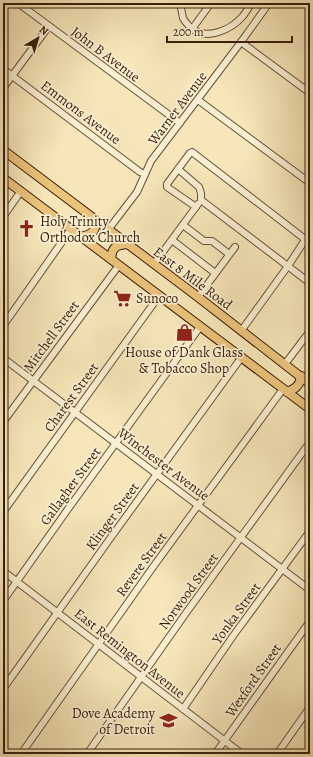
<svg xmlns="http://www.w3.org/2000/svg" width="313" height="757" viewBox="0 0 313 757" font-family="Alegreya,serif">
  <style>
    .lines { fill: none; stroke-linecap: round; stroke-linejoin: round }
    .minor-casing { stroke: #685036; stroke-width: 8 }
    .highway-casing { stroke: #391e0a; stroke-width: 10 }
    .minor { stroke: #f9efd2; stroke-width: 6 }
    .highway { stroke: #ebc37c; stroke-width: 8 }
    .labels { text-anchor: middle; stroke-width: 3.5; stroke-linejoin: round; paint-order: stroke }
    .street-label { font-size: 14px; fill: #391e0a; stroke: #f9efd2 }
    .poi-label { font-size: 14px; fill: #391e0a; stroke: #f9efd2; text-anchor: start }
  </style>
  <rect width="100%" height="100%" fill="#f6e6b9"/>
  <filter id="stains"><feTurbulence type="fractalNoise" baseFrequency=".005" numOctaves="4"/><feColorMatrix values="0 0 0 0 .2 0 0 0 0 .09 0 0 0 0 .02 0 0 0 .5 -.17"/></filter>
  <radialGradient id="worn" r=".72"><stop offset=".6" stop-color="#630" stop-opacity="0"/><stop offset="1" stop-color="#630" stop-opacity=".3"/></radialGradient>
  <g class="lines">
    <defs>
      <g id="minor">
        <polyline points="18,3 180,123"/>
        <path d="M180,3c1,5 2,10 3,15 2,4 5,7 8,10 15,13 40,2 52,-12 3,-4 6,-8 8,-13"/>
        <polyline points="192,29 211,3"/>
        <polyline points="241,42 310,93"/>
        <polyline points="3,69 140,172 145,174"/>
        <polyline points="3,88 49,26"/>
        <polyline points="198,100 310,183"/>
        <polyline points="178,169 199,187 201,193 201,200 310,283"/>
        <polyline points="196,207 167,187 167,184 190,153 192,152 310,243"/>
        <polyline points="3,217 21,191"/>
        <polyline points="183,225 204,241 212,241 229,254"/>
        <polyline points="108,230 137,192 151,161 241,42 254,24 269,3"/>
        <polyline points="172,240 215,273"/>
        <polyline points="154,264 198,204"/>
        <polyline points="198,297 235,247"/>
        <polyline points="3,326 71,229"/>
        <polyline points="241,331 288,266 305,240"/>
        <polyline points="3,358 310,590"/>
        <polyline points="285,364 310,331"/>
        <polyline points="3,422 119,265"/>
        <polyline points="3,512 159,296"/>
        <polyline points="3,571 242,754"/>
        <polyline points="3,601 68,509 200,327"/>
        <polyline points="3,689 109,540 241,358"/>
        <polyline points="183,709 233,636 310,531"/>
        <polyline points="21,754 153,567 283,389"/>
        <polyline points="87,754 186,613 310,442"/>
        <polyline points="215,754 310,621"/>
        <polyline points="277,754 310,707"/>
      </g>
      <g id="highway">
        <polyline points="3,150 198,297 310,384"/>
        <polyline points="3,178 310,409"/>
        <path d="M81,236c10,0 15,-5 15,-15"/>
        <path d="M111,259c1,-12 5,-14 16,-15"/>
        <path d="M287,392c8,-3 13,-6 14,-16"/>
      </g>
    </defs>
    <!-- minor casing -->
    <use href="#minor" class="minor-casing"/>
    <!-- highway casing -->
    <use href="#highway" class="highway-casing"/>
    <!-- minor -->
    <use href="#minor" class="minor"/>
    <!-- highway -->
    <use href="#highway" class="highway"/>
  </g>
  <!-- icons -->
  <defs>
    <symbol id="church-bare" viewBox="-9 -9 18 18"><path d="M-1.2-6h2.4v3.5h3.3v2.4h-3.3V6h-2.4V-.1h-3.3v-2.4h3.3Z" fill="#8f2418" stroke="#f9efd2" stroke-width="2.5" paint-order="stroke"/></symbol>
    <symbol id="supermarket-bare" viewBox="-9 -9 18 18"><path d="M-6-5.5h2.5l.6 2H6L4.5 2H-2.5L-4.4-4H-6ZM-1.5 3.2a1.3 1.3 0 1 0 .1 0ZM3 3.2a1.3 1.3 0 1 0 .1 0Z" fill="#8f2418" stroke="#f9efd2" stroke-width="2.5" paint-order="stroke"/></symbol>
    <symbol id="shop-bare" viewBox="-9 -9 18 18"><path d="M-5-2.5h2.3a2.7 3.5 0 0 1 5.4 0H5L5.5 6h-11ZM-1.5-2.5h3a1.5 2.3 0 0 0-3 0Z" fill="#8f2418" stroke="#f9efd2" stroke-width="2.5" paint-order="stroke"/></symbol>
    <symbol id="school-bare" viewBox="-9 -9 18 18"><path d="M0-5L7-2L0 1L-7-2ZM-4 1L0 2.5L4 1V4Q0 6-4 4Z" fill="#8f2418" stroke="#f9efd2" stroke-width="2.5" paint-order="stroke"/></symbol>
  </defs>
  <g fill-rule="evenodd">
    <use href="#church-bare" x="14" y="216" width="25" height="25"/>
    <use href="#supermarket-bare" x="110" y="286" width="25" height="25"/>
    <use href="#shop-bare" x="172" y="320" width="25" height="25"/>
    <use href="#school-bare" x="156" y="708" width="25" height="25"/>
  </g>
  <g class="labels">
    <!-- street labels -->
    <g class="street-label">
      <text transform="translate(106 54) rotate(37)" y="5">John B Avenue</text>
      <text transform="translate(177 108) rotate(-53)" y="5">Warner Avenue</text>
      <text transform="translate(81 112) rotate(37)" y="5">Emmons Avenue</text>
      <text transform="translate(193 278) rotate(37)" y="5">East 8 Mile Road</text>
      <text transform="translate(51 336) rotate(-54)" y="5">Mitchell Street</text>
      <text transform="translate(71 397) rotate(-54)" y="5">Charest Street</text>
      <text transform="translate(164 464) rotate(37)" y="5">Winchester Avenue</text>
      <text transform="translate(70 486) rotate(-54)" y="5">Gallagher Street</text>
      <text transform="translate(112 516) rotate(-54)" y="5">Klinger Street</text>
      <text transform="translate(141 564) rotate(-54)" y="5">Revere Street</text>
      <text transform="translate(188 591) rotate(-54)" y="5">Norwood Street</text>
      <text transform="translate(236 613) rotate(-54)" y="5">Yonka Street</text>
      <text transform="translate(130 653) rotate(38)" y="5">East Remington Avenue</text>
      <text transform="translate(253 680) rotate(-55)" y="5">Wexford Street</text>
    </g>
    <!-- poi labels -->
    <g class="poi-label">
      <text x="40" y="226">Holy Trinity<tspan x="40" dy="16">Orthodox Church</tspan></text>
      <text x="136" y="303">Sunoco</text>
      <text x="184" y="357" text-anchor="middle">House of Dank Glass<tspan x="184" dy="16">&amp; Tobacco Shop</tspan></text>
      <text x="155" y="718" text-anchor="end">Dove Academy<tspan x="155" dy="16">of Detroit</tspan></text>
    </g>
  </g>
  <!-- margin -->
  <rect width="313" height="757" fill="none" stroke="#f6e6b9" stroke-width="16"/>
  <rect x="4" y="4" width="305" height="749" fill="none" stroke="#391e0a" stroke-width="2"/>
  <rect x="8" y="8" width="297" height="741" fill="none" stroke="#391e0a"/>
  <!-- north arrow -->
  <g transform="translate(38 38) rotate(38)" stroke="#f9efd2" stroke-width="3" paint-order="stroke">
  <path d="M0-3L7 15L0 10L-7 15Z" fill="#391e0a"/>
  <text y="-6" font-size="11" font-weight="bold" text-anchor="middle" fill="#391e0a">N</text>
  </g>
  <!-- scale -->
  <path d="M167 36v6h125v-6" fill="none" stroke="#391e0a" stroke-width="2"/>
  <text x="173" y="36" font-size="12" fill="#391e0a" stroke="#f9efd2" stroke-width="3" paint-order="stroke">200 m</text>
  <rect width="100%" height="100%" filter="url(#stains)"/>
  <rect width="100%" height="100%" fill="url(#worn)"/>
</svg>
